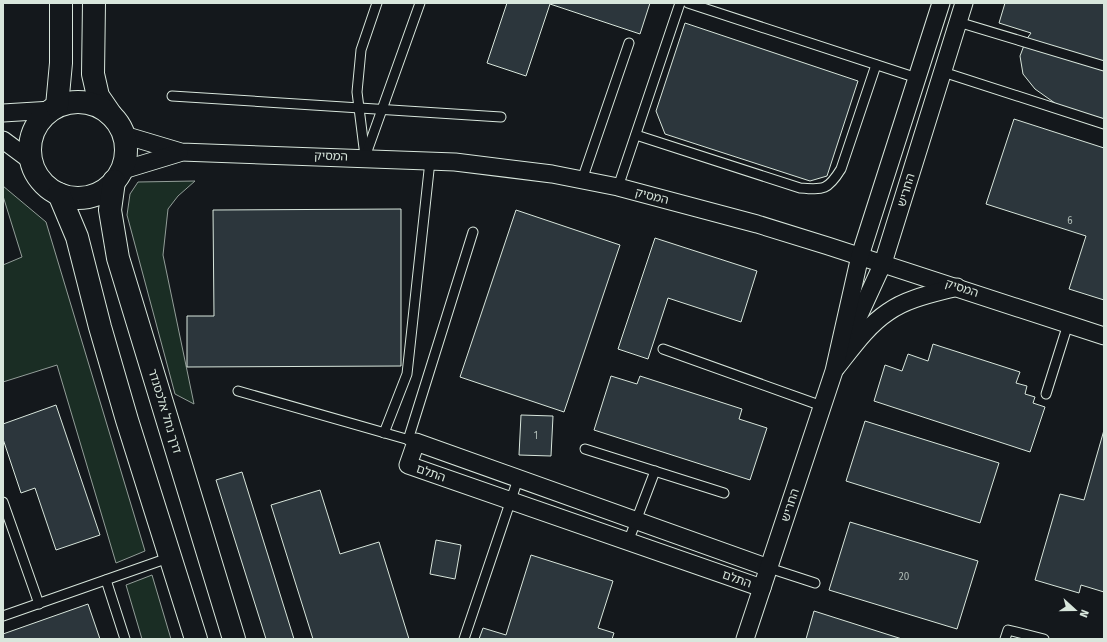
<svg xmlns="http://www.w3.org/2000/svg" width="1107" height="642" viewBox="0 0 1107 642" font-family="'Fira Sans','Noto Sans Hebrew',sans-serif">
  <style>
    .green { fill: #1a2d24; stroke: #939e99 }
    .building { fill: #2c363c; stroke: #d8e6dc }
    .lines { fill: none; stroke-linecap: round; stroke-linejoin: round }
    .lane-casing { stroke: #d8e6dc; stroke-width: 11 }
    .street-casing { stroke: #d8e6dc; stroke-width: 19 }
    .secondary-casing { stroke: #d8e6dc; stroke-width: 24 }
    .lane { stroke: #14181c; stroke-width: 9 }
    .street { stroke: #14181c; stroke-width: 17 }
    .secondary { stroke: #14181c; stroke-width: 22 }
    .labels { text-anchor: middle; stroke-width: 3; stroke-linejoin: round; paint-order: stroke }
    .number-label { font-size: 10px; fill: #adbab4 }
    .street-label { font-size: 12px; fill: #d8e6dc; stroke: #14181c }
  </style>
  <rect width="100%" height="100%" fill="#14181c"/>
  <!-- green -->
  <g class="green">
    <polygon points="195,181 178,196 168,209 163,255 194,404 175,394 127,215 130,194 138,182"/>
    <polygon points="3,186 46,222 145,551 116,563 57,365 3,382 3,265 22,257 3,196"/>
    <polygon points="152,575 171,639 142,639 126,585"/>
  </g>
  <!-- building -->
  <g class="building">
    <polygon points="507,3 650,3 640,34 550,4 526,76 487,63"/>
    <polygon points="1005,3 1104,3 1104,119 1059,106 1035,89 1023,74 1020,56 1026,40 1031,33 999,23"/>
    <polygon points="685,23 858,81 827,176 810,181 665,134 656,111"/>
    <polygon points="1014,119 1104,148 1104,300 1069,289 1086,236 986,204"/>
    <polygon points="401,209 401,366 187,367 187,316 214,316 213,210"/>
    <polygon points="516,210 620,245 564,412 460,377"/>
    <polygon points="655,238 757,271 741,322 668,298 648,359 618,349"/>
    <polygon points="933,344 1020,372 1016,383 1027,386 1025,394 1035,397 1033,403 1045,407 1030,452 874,401 885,365 902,371 908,354 928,361"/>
    <polygon points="611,376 637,384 640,376 742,409 739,419 767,428 750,480 594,430"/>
    <polygon points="56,405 100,535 56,550 35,488 21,493 3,439 3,424"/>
    <polygon points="521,415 553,416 551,456 519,455"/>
    <polygon points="865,421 999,463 980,523 846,481"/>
    <polygon points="1104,430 1104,592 1081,585 1079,593 1035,580 1060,494 1084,500"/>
    <polygon points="242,472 294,639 266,639 216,480"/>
    <polygon points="320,490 340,554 379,542 409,639 313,639 271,505"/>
    <polygon points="850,522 978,561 957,629 829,590"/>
    <polygon points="436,540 461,545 455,579 430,574"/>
    <polygon points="531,555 613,581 598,628 614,633 612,639 479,639 483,628 506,635"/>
    <polygon points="88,604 100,639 3,639 3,634"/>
    <polygon points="814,611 902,639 806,639"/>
  </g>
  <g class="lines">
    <defs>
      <g id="lane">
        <polyline points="688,3 917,78"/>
        <polyline points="958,22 1104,66"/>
        <polyline points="943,72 1104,124"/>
        <polyline points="172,96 501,117"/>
        <path d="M636,135l164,53c24,2 28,2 41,-19l35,-104"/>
        <polyline points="365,156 357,92 361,50 377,3"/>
        <polyline points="365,157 420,3"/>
        <polyline points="582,180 629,43"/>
        <polyline points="618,187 680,3"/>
        <polyline points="663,349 822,406"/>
        <polyline points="238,391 413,441"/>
        <polyline points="1046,394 1068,324"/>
        <polyline points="384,433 407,374 430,161"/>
        <polyline points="408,440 473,232"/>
        <polyline points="585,449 724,493"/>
        <polyline points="3,502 39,604"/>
        <polyline points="628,542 655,471"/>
        <polyline points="769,568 815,583"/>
        <polyline points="106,580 125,639"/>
        <polyline points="3,616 171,557"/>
        <polyline points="464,639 518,479"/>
        <polyline points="1005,639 1008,630 1044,639"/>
      </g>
      <g id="street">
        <polyline points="3,113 52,110"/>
        <polyline points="124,135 181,152 455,162 552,174 618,187 757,224 828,246 1104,336"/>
        <polyline points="3,140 30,160"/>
        <polyline points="120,171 179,153"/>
        <polyline points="849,337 883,263 964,3"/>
        <path d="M836,368c16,-20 31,-42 52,-56 19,-14 47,-19 69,-25"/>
        <polyline points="762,588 408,465 416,442 769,568"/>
        <polyline points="745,639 834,371 860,256 941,3"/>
      </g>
      <g id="secondary">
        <polyline points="94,3 93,74 98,96 111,115"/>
        <circle cx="78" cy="150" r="48"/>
        <polyline points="57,106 61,63 61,3"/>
        <polyline points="114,181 110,210 118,258 234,639"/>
        <polyline points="59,194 77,237 100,327 127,420 196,639"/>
      </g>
    </defs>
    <!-- lane casing -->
    <use href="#lane" class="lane-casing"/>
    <!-- street casing -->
    <use href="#street" class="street-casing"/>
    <!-- secondary casing -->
    <use href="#secondary" class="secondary-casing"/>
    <!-- lane -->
    <use href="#lane" class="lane"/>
    <!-- street -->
    <use href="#street" class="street"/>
    <!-- secondary -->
    <use href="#secondary" class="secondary"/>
  </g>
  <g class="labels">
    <!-- number labels -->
    <g class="number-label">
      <text x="1070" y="224">6</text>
      <text x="536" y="439">1</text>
      <text x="904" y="580">20</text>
    </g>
    <!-- street labels -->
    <g class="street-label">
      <text transform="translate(331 156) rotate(2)" y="4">המסיק</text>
      <text transform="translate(906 190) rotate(-73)" y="4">החריש</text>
      <text transform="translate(652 196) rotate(14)" y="4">המסיק</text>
      <text transform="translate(962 288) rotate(18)" y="4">המסיק</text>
      <text transform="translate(165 411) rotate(73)" y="4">דרך נחל אלכסנדר</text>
      <text transform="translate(431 473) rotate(19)" y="4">התלם</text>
      <text transform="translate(790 505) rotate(-72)" y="4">החריש</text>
      <text transform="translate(737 579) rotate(19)" y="4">התלם</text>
    </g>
  </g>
  <!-- border -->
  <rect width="1107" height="642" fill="none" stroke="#d8e6dc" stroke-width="8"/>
  <!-- north arrow -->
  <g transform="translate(1075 610) rotate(111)" stroke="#14181c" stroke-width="3" paint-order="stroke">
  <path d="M0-3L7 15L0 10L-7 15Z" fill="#d8e6dc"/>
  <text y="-6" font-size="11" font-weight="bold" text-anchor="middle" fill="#d8e6dc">N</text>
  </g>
</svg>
